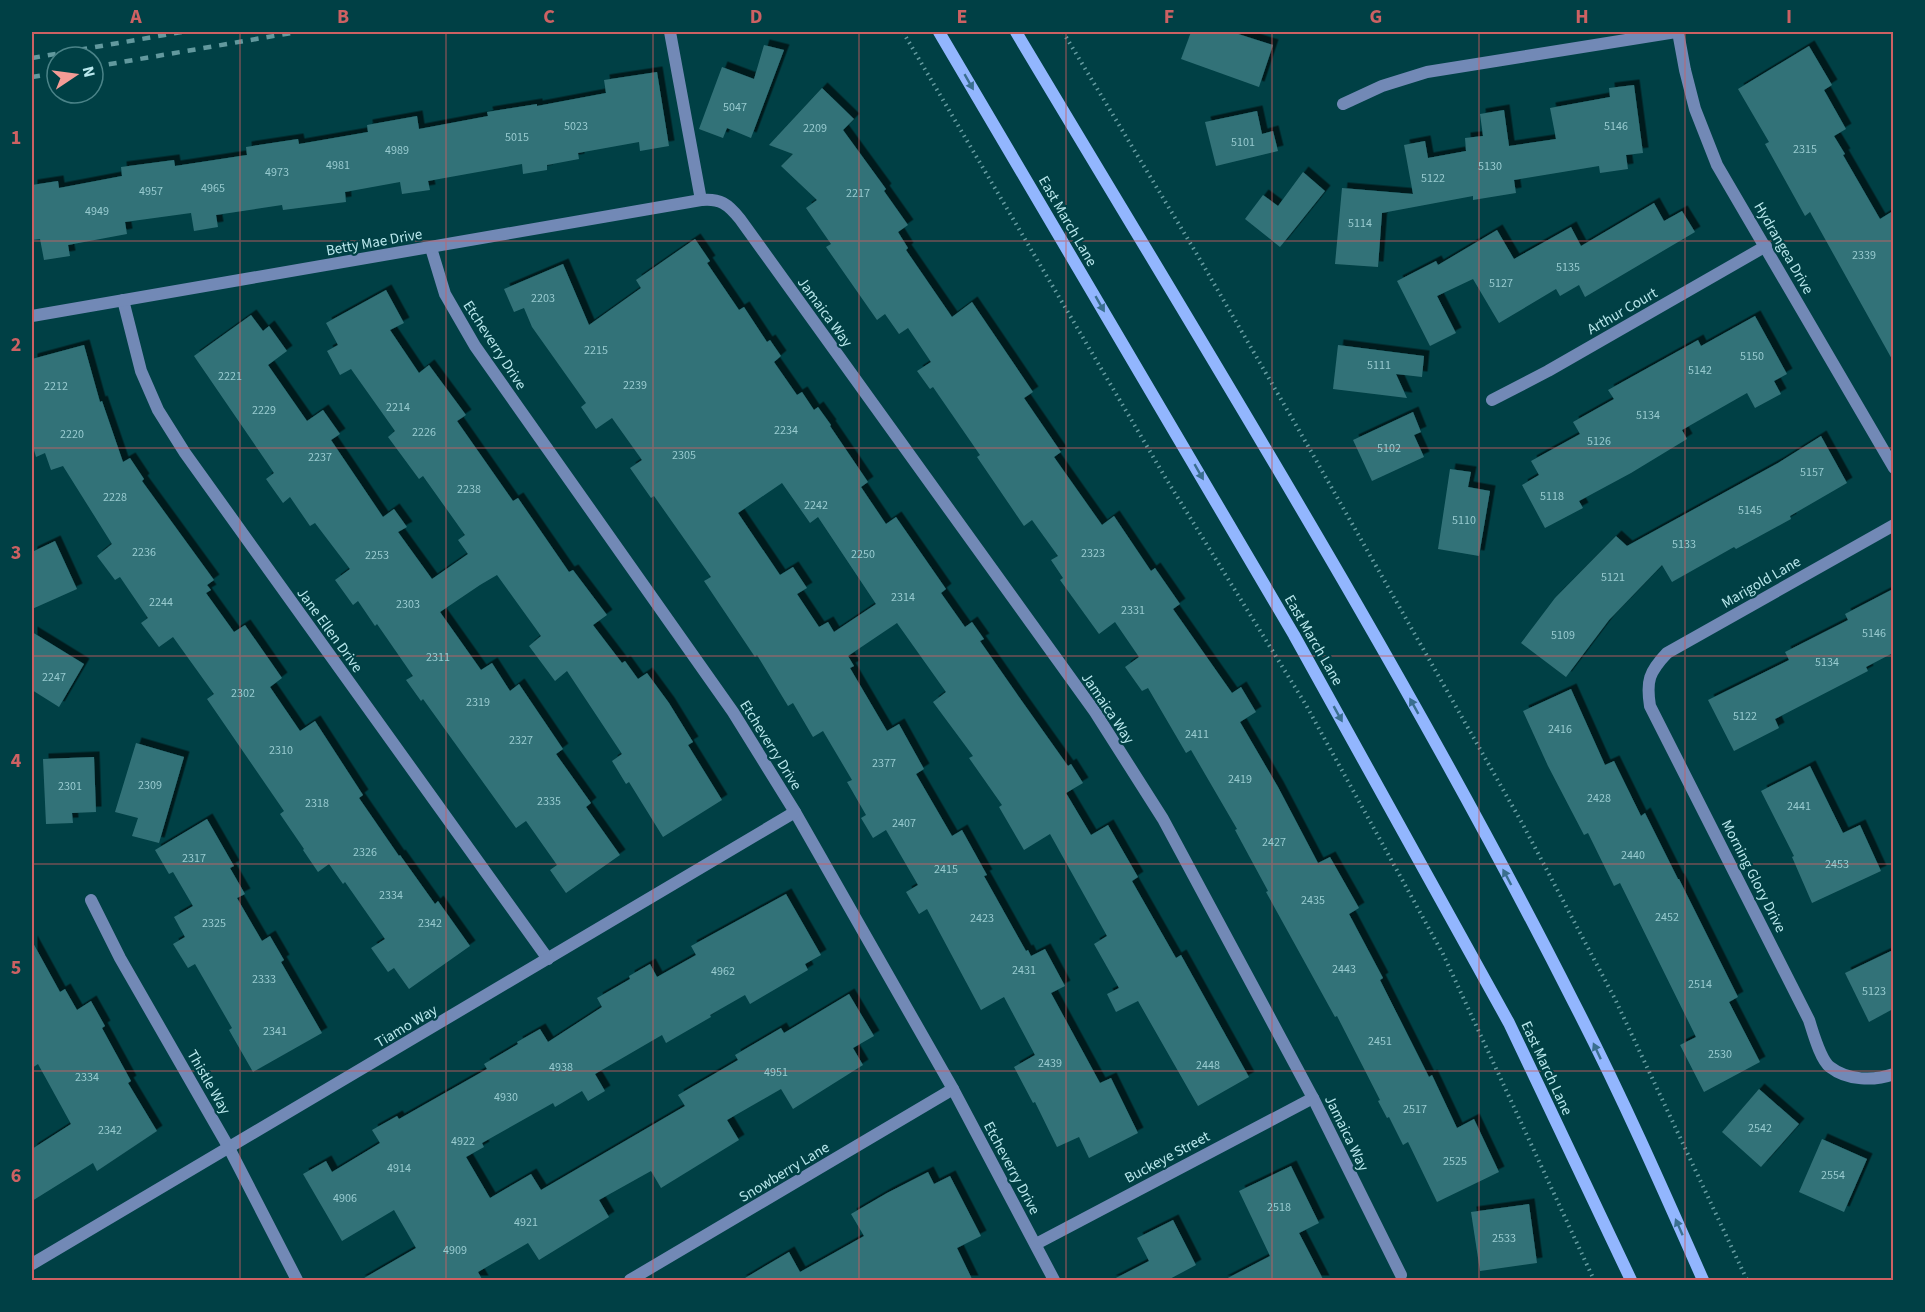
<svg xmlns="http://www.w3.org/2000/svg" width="1925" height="1312" viewBox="0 0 1925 1312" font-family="'Source Sans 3',sans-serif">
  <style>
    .building { fill: #337278; fill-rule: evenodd; filter: url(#shadow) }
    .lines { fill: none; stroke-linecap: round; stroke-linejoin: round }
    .path { stroke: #659ca1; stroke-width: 4; stroke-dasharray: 1.5 4.5; stroke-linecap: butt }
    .service { stroke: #7289b6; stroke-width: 12 }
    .minor { stroke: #7289b6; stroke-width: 12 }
    .secondary { stroke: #92b6fe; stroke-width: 12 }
    .rail { stroke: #62999e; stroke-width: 4.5; stroke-dasharray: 8 8; stroke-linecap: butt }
    .oneway { fill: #3a6f8f }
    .grid { fill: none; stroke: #cd6163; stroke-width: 1.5; stroke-opacity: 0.55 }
    .labels { text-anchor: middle; stroke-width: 4.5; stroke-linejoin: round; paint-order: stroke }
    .number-label { font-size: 12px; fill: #97cacf }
    .street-label { font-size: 15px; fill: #b8e7ec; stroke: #004045 }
    .neatline { fill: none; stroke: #cd6163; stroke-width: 2 }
    .grid-label { font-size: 20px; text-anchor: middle; font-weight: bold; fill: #cd6163 }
  </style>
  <defs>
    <filter id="shadow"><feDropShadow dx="5.5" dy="-5.5" stdDeviation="0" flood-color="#0009"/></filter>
  </defs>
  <rect width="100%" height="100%" fill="#004045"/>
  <!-- building -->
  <g class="building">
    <polygon points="1191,32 1232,32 1273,45 1259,87 1181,59"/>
    <polygon points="764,45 784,50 751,138 727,128 723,138 699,129 722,67 754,79"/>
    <polygon points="1809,46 1832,85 1824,90 1846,129 1834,136 1845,154 1843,155 1880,219 1893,211 1893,361 1810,212 1805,216 1765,144 1769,142 1738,89"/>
    <polygon points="657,72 669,146 640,151 639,142 578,153 579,159 547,165 547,170 523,174 522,164 428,181 430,190 402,194 400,182 345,192 346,202 283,210 282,205 216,215 218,227 194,231 191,213 125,222 127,234 68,245 70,256 44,260 40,239 32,240 32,185 58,181 59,188 122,176 121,167 174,160 175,166 247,155 246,147 298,139 299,144 368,132 367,125 417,116 419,129 488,116 487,112 537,104 537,106 606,93 604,80"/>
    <polygon points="1634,85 1643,153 1626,155 1628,169 1600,173 1599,166 1514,180 1516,193 1473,200 1473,196 1382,213 1378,267 1335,264 1342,188 1413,194 1404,145 1425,141 1428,158 1466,151 1465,138 1483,136 1480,114 1504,110 1509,146 1556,139 1550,108 1610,97 1609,88"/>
    <polygon points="822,88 854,119 843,130 886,189 884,191 908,225 898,232 908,248 906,250 952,317 972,302 1033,392 1024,398 1061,452 1054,457 1102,525 1114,516 1151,571 1155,568 1180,604 1173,609 1232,693 1241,687 1256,712 1240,722 1278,787 1318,863 1330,857 1359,908 1349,914 1383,978 1380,980 1429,1077 1432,1075 1457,1128 1474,1119 1499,1172 1437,1202 1408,1142 1403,1145 1389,1117 1387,1118 1378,1101 1380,1100 1337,1016 1335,1017 1266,892 1268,891 1235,830 1237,829 1191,750 1186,753 1148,688 1142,691 1125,667 1139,657 1115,622 1099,634 1060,580 1063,578 1051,560 1058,556 1032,520 1024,526 977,457 980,455 933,387 930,389 917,371 931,362 908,328 899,334 885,314 877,320 826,247 831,244 806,208 817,200 781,166 793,154 769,145"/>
    <polygon points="1257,111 1262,134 1273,131 1278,151 1216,166 1205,122"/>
    <polygon points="1303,172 1325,191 1280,247 1245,219 1263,195 1278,206"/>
    <polygon points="1654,203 1664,221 1682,211 1695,232 1585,297 1579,285 1560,296 1556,289 1499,323 1473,279 1437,296 1456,333 1430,346 1397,281 1436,261 1438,265 1497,230 1514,259 1571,227 1581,246"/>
    <path d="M695,239l15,22 -3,2 32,47 5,-3 23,35 3,-2 11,16 -7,6 23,33 5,-3 12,18 4,-3 13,18 -1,1 38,56 -7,5 25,37 10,-7 50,72 -5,4 24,34 7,-5 12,17 -4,2 39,56 49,69 3,-2 12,19 -17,10 25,42 17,-10 30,52 -6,4 44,77 5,-3 68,122 -51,29 -60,-105 -22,11 -9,-18 12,-6 -25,-44 13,-8 -57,-102 -26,16 -25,-43 3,-2 -33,-47 4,-2 -40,-54 13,-10 -49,-69 -49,33 6,10 -4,2 37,63 12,-7 25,45 -8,5 36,62 10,-6 25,45 -3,1 42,75 2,-1 3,6 14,-7 20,37 -14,7 49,90 11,-5 27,55 -49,25 -10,-21 -22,10 -22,-45 -2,1 -19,-36 21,-12 -31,-58 -23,13 -54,-101 -8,5 -13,-22 12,-7 -32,-55 -13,8 -12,-20 5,-3 -19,-33 5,-2 -29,-49 -10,6 -20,-34 -5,3 -31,-51 -2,2 -51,-76 7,-4 -57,-81 -3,2 -21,-30 12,-8 -30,-42 -16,11 -15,-22 5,-4 -54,-76 -8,-19 -10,4 -10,-23 59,-25 26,61 52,-37 -5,-8zM782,483l28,40 8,-6 58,87 -42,28 -6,-10 -9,5 -22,-33 10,-6 -14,-21 -13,8 -42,-62z"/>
    <polygon points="386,290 404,323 390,330 419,373 429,365 466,415 457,421 513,501 518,498 569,572 573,570 607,615 593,625 622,663 625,661 638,679 647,673 669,703 693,742 688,745 722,800 663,837 629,782 626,784 612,761 622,754 567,671 555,681 529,646 541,636 497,575 480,585 440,612 481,670 492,663 510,691 519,684 563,749 556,754 591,803 586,807 620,855 566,893 550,870 557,865 526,821 516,828 423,699 421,701 406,680 413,676 377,624 375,626 358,601 353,605 335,580 350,569 315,523 310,526 290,497 283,503 266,479 274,473 270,467 194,356 251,315 263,331 269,326 287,351 268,365 307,421 323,410 340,434 331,440 383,517 394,509 407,527 398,532 432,579 468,554 458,540 465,535 423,476 419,479 388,437 395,431 351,369 340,375 327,351 338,345 326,323"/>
    <polygon points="1755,316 1787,374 1774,381 1781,394 1755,408 1747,393 1682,430 1687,439 1631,473 1579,501 1583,508 1545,528 1522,485 1539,475 1531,461 1580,434 1573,422 1614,399 1608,390 1698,340 1701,346"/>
    <polygon points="84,345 100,402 102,401 123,462 130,458 144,479 142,481 214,580 207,585 211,590 206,593 234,632 245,625 282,678 270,687 300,731 315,721 363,795 359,798 399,856 400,855 435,904 438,901 470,946 409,989 394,968 388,972 371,948 385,939 345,882 343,884 329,864 318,872 303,850 304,849 280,814 284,811 207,699 214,694 173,637 159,647 141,623 148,618 120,577 115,580 97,556 112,544 63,466 51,470 45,453 36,457 32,443 32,359"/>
    <polygon points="1338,345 1424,356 1422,377 1396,374 1407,398 1333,389"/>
    <polygon points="1413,412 1421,432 1414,435 1424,457 1372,481 1353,440"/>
    <polygon points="1821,436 1847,483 1790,516 1791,519 1736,549 1734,547 1672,582 1662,565 1609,620 1566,677 1521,643 1555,598 1616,536 1627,546 1778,463"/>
    <polygon points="1450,469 1471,472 1468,487 1490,491 1479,556 1438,549"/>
    <polygon points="55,541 77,589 32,609 32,552"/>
    <polygon points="1893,589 1893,653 1866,667 1868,671 1775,719 1779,728 1734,751 1708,700 1789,660 1785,652 1848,620 1845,614"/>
    <polygon points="32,632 84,664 59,707 32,690"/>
    <polygon points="1571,689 1605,765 1614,761 1641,816 1645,813 1678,879 1679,879 1738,997 1729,1002 1760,1062 1704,1092 1680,1045 1696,1037 1620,883 1614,886 1588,833 1584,835 1548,766 1523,711"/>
    <polygon points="136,743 184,757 159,843 132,836 138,818 115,812"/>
    <polygon points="94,757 96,812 72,813 73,823 46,824 43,759"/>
    <polygon points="1810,766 1843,833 1860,825 1881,871 1812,903 1792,857 1794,856 1761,791"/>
    <polygon points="207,819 234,866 230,868 245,894 237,898 262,941 270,936 284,960 281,962 322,1033 253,1072 229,1030 232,1028 195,964 188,968 173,944 185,937 174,917 193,906 173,872 169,874 155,850"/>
    <polygon points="786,894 821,955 805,964 808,970 750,1004 745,995 710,1015 711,1017 666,1043 662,1035 595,1074 605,1091 588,1101 582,1091 555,1107 553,1103 482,1143 484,1147 466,1157 490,1198 531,1174 541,1190 685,1106 678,1095 738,1060 735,1055 781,1028 784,1033 849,994 874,1036 853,1048 863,1065 793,1109 781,1089 727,1120 739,1140 661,1188 651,1171 599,1200 609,1217 539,1260 528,1243 478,1272 483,1281 359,1281 416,1248 394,1210 342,1241 303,1174 326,1161 332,1172 380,1143 372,1130 397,1116 399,1119 487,1069 484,1064 518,1044 517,1042 540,1029 548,1042 602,1007 597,998 630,979 629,976 650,964 657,977 696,955 691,946"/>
    <polygon points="32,941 60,992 65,989 77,1010 91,1001 105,1026 102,1028 131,1081 128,1083 157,1131 97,1171 93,1163 32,1201 32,1149 71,1124 38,1064 32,1068"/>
    <polygon points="1893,950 1893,1009 1869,1022 1845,973"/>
    <polygon points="1759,1089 1799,1124 1761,1167 1722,1132"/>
    <polygon points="1822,1139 1867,1159 1844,1212 1799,1192"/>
    <polygon points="1291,1166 1319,1223 1299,1233 1324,1281 1222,1281 1270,1256 1239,1191"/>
    <polygon points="928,1172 934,1184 950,1176 981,1236 957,1248 973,1281 740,1281 789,1252 800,1272 864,1236 851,1214 887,1193"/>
    <polygon points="1529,1204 1537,1263 1480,1271 1471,1212"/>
    <polygon points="1173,1220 1196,1265 1166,1281 1110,1281 1149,1261 1137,1238"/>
  </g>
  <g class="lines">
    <!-- path -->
    <g class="path">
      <polyline points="903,32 1165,477 1306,705 1443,954 1594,1280"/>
      <polyline points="1063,32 1195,251 1300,432 1522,823 1615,999 1747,1280"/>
    </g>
    <!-- service -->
    <polyline class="service" points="670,32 701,200"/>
    <!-- minor -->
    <g class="minor">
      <polyline points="1678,32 1685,70 1695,109 1717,165 1894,468"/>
      <polyline points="1343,104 1382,86 1427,72 1676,32"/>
      <polyline points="431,248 445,294 475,346 733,712 795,812 953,1089 1054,1280"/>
      <polyline points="123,300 141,371 158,410 185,453 548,959"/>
      <path d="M32,316l669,-116c19,-2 27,4 39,19l355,493 68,107 150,279 88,177"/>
      <polyline points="1492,400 1548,371 1766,246"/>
      <path d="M1894,525l-227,128c-18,19 -21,28 -17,53l159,314c4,12 11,39 21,47 18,14 44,14 64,7"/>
      <polyline points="91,900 120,958 229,1148 297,1280"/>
      <polyline points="1036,1244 1313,1098"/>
      <polyline points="32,1264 795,812"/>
      <polyline points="630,1280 953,1089"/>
    </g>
    <!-- secondary -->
    <g class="secondary">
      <polyline points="939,32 1294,635 1509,1023 1631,1280"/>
      <path d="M1016,32c191,320 389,637 557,969 47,91 89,186 130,279"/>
    </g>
    <!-- rail -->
    <g class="rail">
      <polyline points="32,58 182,32"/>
      <polyline points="93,67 297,32"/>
      <polyline points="32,77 57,73"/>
    </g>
  </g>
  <!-- one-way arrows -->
  <defs><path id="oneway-solid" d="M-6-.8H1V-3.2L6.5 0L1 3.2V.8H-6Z" transform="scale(1.5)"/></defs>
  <g class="oneway">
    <use href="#oneway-solid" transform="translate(969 82) rotate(60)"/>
    <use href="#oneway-solid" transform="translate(1100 304) rotate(60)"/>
    <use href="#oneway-solid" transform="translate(1199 472) rotate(60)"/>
    <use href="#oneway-solid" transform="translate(1414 706) rotate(-119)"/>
    <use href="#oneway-solid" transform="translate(1338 714) rotate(61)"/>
    <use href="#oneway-solid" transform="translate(1507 877) rotate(-118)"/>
    <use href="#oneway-solid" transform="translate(1597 1051) rotate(-115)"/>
    <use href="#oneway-solid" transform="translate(1679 1227) rotate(-114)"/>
  </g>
  <!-- grid -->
  <path class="grid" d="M240,32v1248M446,32v1248M653,32v1248M859,32v1248M1066,32v1248M1272,32v1248M1479,32v1248M1685,32v1248M32,241h1862M32,448h1862M32,656h1862M32,864h1862M32,1071h1862"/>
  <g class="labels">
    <!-- number labels -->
    <g class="number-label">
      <text x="735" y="111">5047</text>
      <text x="576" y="130">5023</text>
      <text x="1616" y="130">5146</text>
      <text x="815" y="132">2209</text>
      <text x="517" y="141">5015</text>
      <text x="1243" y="146">5101</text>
      <text x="1805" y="153">2315</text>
      <text x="397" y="154">4989</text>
      <text x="338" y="169">4981</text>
      <text x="1490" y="170">5130</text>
      <text x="277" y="176">4973</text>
      <text x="1433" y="182">5122</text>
      <text x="213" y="192">4965</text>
      <text x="151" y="195">4957</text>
      <text x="858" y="197">2217</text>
      <text x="97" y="215">4949</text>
      <text x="1360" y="227">5114</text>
      <text x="1864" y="259">2339</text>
      <text x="1568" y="271">5135</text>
      <text x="1501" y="287">5127</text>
      <text x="543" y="302">2203</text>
      <text x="596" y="354">2215</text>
      <text x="1752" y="360">5150</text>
      <text x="1379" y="369">5111</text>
      <text x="1700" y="374">5142</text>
      <text x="230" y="380">2221</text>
      <text x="635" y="389">2239</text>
      <text x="56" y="390">2212</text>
      <text x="398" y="411">2214</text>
      <text x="264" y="414">2229</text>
      <text x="1648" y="419">5134</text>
      <text x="786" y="434">2234</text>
      <text x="424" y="436">2226</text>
      <text x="72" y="438">2220</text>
      <text x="1599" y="445">5126</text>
      <text x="1389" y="452">5102</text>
      <text x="684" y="459">2305</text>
      <text x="320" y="461">2237</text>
      <text x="1812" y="476">5157</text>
      <text x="469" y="493">2238</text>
      <text x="1552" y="500">5118</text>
      <text x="115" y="501">2228</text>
      <text x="816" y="509">2242</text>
      <text x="1750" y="514">5145</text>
      <text x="1464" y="524">5110</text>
      <text x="1684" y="548">5133</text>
      <text x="144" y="556">2236</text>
      <text x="1093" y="557">2323</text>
      <text x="863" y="558">2250</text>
      <text x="377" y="559">2253</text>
      <text x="1613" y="581">5121</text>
      <text x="903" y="601">2314</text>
      <text x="161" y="606">2244</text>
      <text x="408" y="608">2303</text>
      <text x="1133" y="614">2331</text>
      <text x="1874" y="637">5146</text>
      <text x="1563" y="639">5109</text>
      <text x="438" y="661">2311</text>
      <text x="1827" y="666">5134</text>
      <text x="54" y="681">2247</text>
      <text x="243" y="697">2302</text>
      <text x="478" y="706">2319</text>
      <text x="1745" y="720">5122</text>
      <text x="1560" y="733">2416</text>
      <text x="1197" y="738">2411</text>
      <text x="521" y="744">2327</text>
      <text x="281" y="754">2310</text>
      <text x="884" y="767">2377</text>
      <text x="1240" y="783">2419</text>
      <text x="150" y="789">2309</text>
      <text x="70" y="790">2301</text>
      <text x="1599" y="802">2428</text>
      <text x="549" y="805">2335</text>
      <text x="317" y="807">2318</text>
      <text x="1799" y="810">2441</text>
      <text x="904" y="827">2407</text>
      <text x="1274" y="846">2427</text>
      <text x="365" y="856">2326</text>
      <text x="1633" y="859">2440</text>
      <text x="194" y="862">2317</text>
      <text x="1837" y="868">2453</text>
      <text x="946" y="873">2415</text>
      <text x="391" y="899">2334</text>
      <text x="1313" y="904">2435</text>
      <text x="1667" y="921">2452</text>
      <text x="982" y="922">2423</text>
      <text x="214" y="927">2325</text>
      <text x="430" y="927">2342</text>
      <text x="1344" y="973">2443</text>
      <text x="1024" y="974">2431</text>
      <text x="723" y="975">4962</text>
      <text x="264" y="983">2333</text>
      <text x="1700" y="988">2514</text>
      <text x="1874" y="995">5123</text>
      <text x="275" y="1035">2341</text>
      <text x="1380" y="1045">2451</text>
      <text x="1720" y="1058">2530</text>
      <text x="1050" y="1067">2439</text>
      <text x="1208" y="1069">2448</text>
      <text x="561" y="1071">4938</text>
      <text x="776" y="1076">4951</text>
      <text x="87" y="1081">2334</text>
      <text x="506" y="1101">4930</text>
      <text x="1415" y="1113">2517</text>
      <text x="1760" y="1132">2542</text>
      <text x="110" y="1134">2342</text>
      <text x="463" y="1145">4922</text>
      <text x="1455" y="1165">2525</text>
      <text x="399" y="1172">4914</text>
      <text x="1833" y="1179">2554</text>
      <text x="345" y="1202">4906</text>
      <text x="1279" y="1211">2518</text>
      <text x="526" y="1226">4921</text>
      <text x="1504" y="1242">2533</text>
      <text x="455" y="1254">4909</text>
    </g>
    <!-- street labels -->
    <g class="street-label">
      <text transform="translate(1068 221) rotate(60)" y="5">East March Lane</text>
      <text transform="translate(374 242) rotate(-10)" y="5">Betty Mae Drive</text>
      <text transform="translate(1784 248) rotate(60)" y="5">Hydrangea Drive</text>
      <text transform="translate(1622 311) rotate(-30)" y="5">Arthur Court</text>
      <text transform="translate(825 312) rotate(54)" y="5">Jamaica Way</text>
      <text transform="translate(495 345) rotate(57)" y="5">Etcheverry Drive</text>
      <text transform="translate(1761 582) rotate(-30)" y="5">Marigold Lane</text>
      <text transform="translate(330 630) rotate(54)" y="5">Jane Ellen Drive</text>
      <text transform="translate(1314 640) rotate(60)" y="5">East March Lane</text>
      <text transform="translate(1108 708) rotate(56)" y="5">Jamaica Way</text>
      <text transform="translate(771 745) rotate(58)" y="5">Etcheverry Drive</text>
      <text transform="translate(1754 876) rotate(63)" y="5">Morning Glory Drive</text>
      <text transform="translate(406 1026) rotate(-31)" y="5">Tiamo Way</text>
      <text transform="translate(1547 1068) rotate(65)" y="5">East March Lane</text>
      <text transform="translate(209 1082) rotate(60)" y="5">Thistle Way</text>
      <text transform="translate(1347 1133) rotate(64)" y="5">Jamaica Way</text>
      <text transform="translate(1167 1157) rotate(-28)" y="5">Buckeye Street</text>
      <text transform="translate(1012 1168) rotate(62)" y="5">Etcheverry Drive</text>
      <text transform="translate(784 1172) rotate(-31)" y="5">Snowberry Lane</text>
    </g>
  </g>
  <!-- border -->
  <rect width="1925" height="1312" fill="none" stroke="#004045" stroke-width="66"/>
  <!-- north arrow -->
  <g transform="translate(75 75) rotate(77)"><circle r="28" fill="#004045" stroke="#4a8388" stroke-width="1.5"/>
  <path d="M0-4.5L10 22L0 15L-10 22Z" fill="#f59c96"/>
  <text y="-9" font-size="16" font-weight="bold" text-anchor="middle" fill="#b8e7ec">N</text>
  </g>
  <rect x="33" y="33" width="1859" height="1246" class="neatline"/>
  <g class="grid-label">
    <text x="136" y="23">A</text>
    <text x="343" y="23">B</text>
    <text x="549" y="23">C</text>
    <text x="756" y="23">D</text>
    <text x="962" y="23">E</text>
    <text x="1169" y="23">F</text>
    <text x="1376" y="23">G</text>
    <text x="1582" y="23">H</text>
    <text x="1789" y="23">I</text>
    <text x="16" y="144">1</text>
    <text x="16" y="351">2</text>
    <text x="16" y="559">3</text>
    <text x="16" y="767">4</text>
    <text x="16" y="974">5</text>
    <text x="16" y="1182">6</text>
  </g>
</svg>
